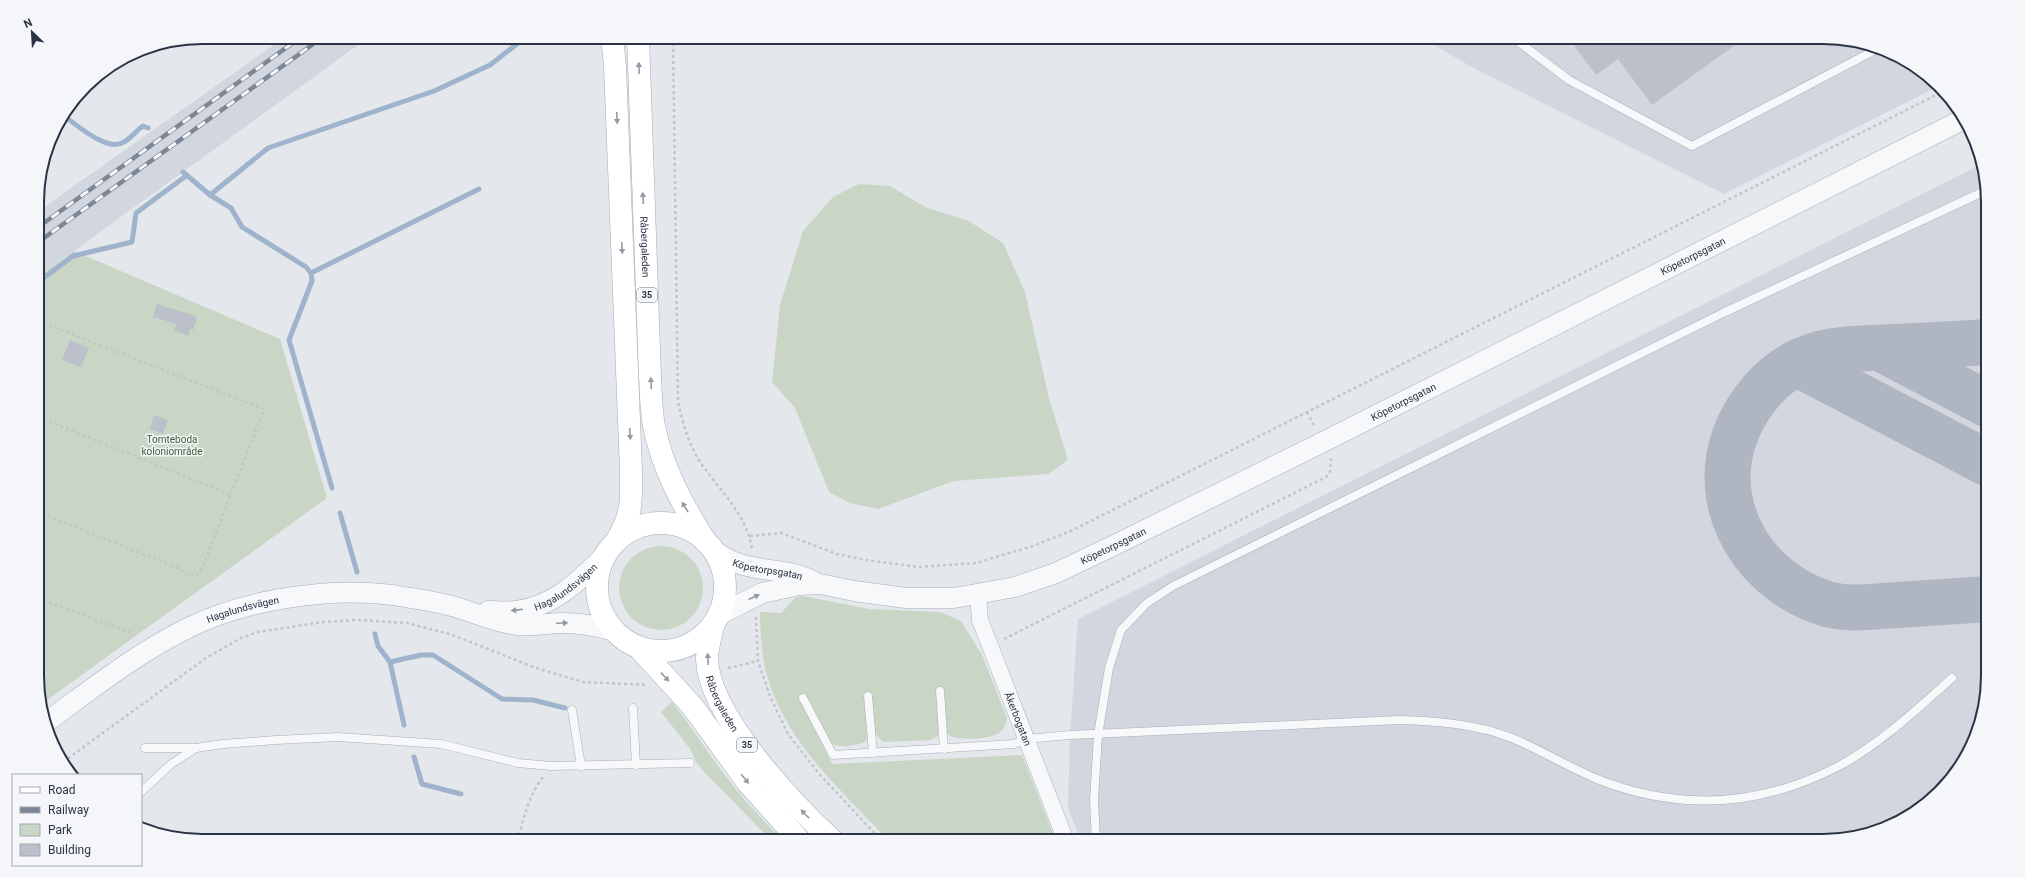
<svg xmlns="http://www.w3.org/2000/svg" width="2025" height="878" viewBox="0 0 2025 878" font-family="Roboto,sans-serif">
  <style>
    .built { fill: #d2d6de }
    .green { fill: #c9d6c5 }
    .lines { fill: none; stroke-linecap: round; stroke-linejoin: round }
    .stream { stroke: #9fb4cc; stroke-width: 5 }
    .taxiway { stroke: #b0b6c1; stroke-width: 46 }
    .building { fill: #bbc0ca }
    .service-casing { stroke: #a9aeb7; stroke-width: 9 }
    .minor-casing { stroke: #a9aeb7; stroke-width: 17 }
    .tertiary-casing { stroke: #a9aeb7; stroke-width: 21 }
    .primary-casing { stroke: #a3abb8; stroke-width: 23 }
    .path { stroke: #c2c5cb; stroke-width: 2.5; stroke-dasharray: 3 3; stroke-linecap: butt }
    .service { stroke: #f7f8fa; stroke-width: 8 }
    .minor { stroke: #f7f8fa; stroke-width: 16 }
    .tertiary { stroke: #f7f8fa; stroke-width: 20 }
    .primary { stroke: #fff; stroke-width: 22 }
    .rail-casing { stroke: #7d8696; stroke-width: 4.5 }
    .rail { stroke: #f4f6f9; stroke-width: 3; stroke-dasharray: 9; stroke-linecap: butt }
    .oneway { fill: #959aa2 }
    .oneway2 { fill: #9196a0 }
    .labels { text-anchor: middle; stroke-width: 3; stroke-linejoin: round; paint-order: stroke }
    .shield { fill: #f4f6f9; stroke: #676e7b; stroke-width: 1 }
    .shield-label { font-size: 9px; font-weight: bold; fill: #2b3445 }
    .street-label { font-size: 10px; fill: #2b3445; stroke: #f4f6f9 }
    .park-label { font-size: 10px; fill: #3f6138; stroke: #f4f6f9 }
    .rim { fill: none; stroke: #2b3445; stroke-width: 2 }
  </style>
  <rect width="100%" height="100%" fill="#e4e7ec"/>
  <!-- built -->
  <g class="built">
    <polygon points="285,37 369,37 38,277 37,212"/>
    <polygon points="1420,37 1823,37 1886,49 1923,71 1939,86 1724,194 1477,70"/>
    <polygon points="1982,164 1987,181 1988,676 1976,739 1954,777 1915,813 1876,832 1834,841 1081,841 1068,808 1070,735 1078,619"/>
  </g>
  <!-- green -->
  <g class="green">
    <polygon points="859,184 890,186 925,207 969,221 1003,243 1025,292 1049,398 1068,460 1048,474 954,481 878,509 850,503 829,492 795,408 772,382 780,305 803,231 833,197"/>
    <polygon points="74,251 280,339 327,498 40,705 38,698 38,277"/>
    <circle cx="661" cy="588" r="42"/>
    <path d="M803,596l66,13 71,3 21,9 21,34 25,63c-1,6 -3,11 -8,15 -9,6 -43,9 -51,1 -5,-6 -4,-36 -4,-46l-6,1v47l-7,4 -48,2 -9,-9 -3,-40h-6l3,42 -3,7c-9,4 -27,6 -35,1l-26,-49 -5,3 33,67 190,-9 34,86h-167c-49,-52 -110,-104 -125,-178 -3,-17 -4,-34 -4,-51l21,1 15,-16z"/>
    <path d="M672,702c20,25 36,52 56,77 16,22 36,42 55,62h-11l-66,-67 -10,-12 -5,-12 -30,-38z"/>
  </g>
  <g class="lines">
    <!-- stream -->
    <g class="stream">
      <path d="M64,116c13,9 44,37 60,26 7,-4 12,-11 19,-16l5,2"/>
      <polyline points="183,172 210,195 231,208 242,227 306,267 311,273 312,281 289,340 332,488"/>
      <polyline points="210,195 268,148 434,91 490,65 517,44"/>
      <polyline points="311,273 479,189"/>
      <polyline points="38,282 73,256 132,242 136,213 186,176"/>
      <polyline points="340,513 357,572"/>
      <polyline points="375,634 378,646 390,662 404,725"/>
      <polyline points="390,662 421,655 433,655 502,699 533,700 565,708"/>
      <polyline points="414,757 422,784 461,794"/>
    </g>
    <!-- taxiway -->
    <g class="taxiway">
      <path d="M1987,342c-31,2 -62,4 -94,5 -33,2 -68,0 -98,17 -21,11 -39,31 -51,52 -42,75 1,161 80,187 23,8 50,3 73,2 31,-2 61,-4 91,-6"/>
      <polyline points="1880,348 1987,404"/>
      <polyline points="1796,363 1987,463"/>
    </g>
  </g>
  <!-- building -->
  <g class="building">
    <polygon points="1568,37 1746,37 1652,105 1618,59 1596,75"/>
    <polygon points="157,304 196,316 195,317 197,318 193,330 190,329 188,336 174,330 177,324 153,317"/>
    <polygon points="70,340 89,348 81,367 62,360"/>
    <polygon points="154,415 168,420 163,434 150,429"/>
  </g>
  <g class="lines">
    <defs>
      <g id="service">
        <polyline points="1512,37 1569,80 1692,146 1879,48"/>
        <polyline points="940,691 944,749"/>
        <polyline points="868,696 873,753"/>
        <path d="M803,698l30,57 181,-11 12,-5 44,-4 329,-15c38,1 77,4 113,18 29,12 56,29 85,41 81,32 162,28 240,-12 41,-21 81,-59 115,-89"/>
        <polyline points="633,708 636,765"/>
        <polyline points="572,710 581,766"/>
        <polyline points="145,748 196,748"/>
        <polyline points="141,792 171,764 196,748 223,744 276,740 338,737 441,744 518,763 551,766 690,763"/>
        <polyline points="1096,841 1094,800 1098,735 1109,668 1121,630 1147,603 1173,586 1723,313 1987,190"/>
      </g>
      <g id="minor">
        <path id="s1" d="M978,595l2,25 86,221"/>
      </g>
      <g id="tertiary">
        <path id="s2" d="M715,552c8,4 17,10 25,12 24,8 51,5 73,17"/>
        <path id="s3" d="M488,611c9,0 19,1 28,0 38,-4 65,-32 91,-58"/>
        <path id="s4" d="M719,615l43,-22 37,-8 21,-1 34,7 52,7h48l61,-11 41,-14 69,-33 198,-98 641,-323"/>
        <path id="s5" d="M45,723c47,-34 93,-71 145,-96 57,-28 140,-40 203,-32 17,3 35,5 51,9 23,5 44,16 67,20 18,4 34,-1 52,-1 18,0 34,3 51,8"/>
      </g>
      <g id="primary">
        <path d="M612,37l3,29 16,405c0,30 2,42 -14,69"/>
        <path id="s6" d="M638,37l12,340c1,16 1,33 4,49 8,42 29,79 51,115"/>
        <circle cx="661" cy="587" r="64"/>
        <path id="s7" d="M713,626c-2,10 -6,22 -6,33 2,57 85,144 126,182"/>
        <polyline points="639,648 693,707 748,783 800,841"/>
      </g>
    </defs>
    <!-- service casing -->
    <use href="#service" class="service-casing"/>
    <!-- minor casing -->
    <use href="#minor" class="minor-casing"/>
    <!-- tertiary casing -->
    <use href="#tertiary" class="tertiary-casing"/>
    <!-- primary casing -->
    <use href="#primary" class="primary-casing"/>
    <!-- path -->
    <g class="path">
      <path d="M673,37l5,365c5,22 11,44 24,63 19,26 45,51 50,84"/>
      <polyline points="38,321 264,409 202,569 196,576 188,576 178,568 38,512"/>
      <polyline points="1307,412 1315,427"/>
      <polyline points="38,417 231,495"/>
      <polyline points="750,536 781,533 837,554 866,560 919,567 976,563 1033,546 1073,530 1944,91"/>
      <polyline points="38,598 132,633"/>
      <polyline points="756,617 758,661 770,696 788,734 820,775 882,841"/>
      <polyline points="1004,639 1326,477 1330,472 1331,458"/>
      <polyline points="728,668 758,661"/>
      <polyline points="63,762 206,658 241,638 258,632 323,622 357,620 407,623 450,634 536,668 583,682 647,685"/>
      <path d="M518,841c5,-22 11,-46 25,-64"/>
    </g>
    <!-- service -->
    <use href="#service" class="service"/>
    <!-- minor -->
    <use href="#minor" class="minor"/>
    <!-- tertiary -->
    <use href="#tertiary" class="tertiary"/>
    <!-- primary -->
    <use href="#primary" class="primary"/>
    <defs>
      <g id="rail">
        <polyline points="37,228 301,37"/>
        <polyline points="37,243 323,37"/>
      </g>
    </defs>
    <!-- rail casing -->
    <use href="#rail" class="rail-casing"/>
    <!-- rail -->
    <use href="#rail" class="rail"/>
  </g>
  <!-- one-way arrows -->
  <defs><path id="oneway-solid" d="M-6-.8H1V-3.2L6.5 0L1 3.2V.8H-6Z"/></defs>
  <g class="oneway">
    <use href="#oneway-solid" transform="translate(639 68) rotate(-92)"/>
    <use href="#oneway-solid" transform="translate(617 118) rotate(87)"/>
    <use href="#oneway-solid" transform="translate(643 198) rotate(-93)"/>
    <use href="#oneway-solid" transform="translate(622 248) rotate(88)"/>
    <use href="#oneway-solid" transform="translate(651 383) rotate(-93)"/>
    <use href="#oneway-solid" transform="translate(630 434) rotate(87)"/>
    <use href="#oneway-solid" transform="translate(685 507) rotate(-121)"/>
    <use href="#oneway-solid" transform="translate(708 659) rotate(-93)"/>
    <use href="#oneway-solid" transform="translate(665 677) rotate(47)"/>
    <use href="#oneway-solid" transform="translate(745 779) rotate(52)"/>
    <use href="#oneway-solid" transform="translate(805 814) rotate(-134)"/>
  </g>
  <g class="oneway2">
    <use href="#oneway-solid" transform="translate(754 597) rotate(-25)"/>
    <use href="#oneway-solid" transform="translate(517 610) rotate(173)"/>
    <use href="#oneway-solid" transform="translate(562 623) rotate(-2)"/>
  </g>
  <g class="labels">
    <!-- shield labels -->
    <g class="shield">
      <rect x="637" y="288" width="20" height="14" rx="3"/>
      <rect x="737" y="738" width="20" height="14" rx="3"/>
    </g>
    <g class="shield-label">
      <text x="647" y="298">35</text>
      <text x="747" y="748">35</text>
    </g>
    <!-- street labels -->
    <g class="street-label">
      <text dy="4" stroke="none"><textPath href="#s6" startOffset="210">Råbergaleden</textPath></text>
      <text dy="4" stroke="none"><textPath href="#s4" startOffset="1059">Köpetorpsgatan</textPath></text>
      <text dy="4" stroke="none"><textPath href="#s4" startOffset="735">Köpetorpsgatan</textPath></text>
      <text dy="4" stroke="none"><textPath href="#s4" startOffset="411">Köpetorpsgatan</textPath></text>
      <text dy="4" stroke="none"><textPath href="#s2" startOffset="56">Köpetorpsgatan</textPath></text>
      <text dy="4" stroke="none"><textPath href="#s3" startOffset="84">Hagalundsvägen</textPath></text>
      <text dy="4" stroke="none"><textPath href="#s5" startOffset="230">Hagalundsvägen</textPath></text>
      <text dy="4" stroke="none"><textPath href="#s7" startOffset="81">Råbergaleden</textPath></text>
      <text dy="4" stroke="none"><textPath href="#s1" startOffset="131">Åkerbogatan</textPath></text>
    </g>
    <!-- park labels -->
    <g class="park-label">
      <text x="172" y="443">Tomteboda<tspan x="172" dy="12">koloniområde</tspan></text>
    </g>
  </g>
  <!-- crop -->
  <path d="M0 0H2025V878H0ZM202 44H1823A158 158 0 0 1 1981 202V676A158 158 0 0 1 1823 834H202A158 158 0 0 1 44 676V202A158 158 0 0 1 202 44Z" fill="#f4f6f9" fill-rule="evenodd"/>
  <path class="rim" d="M202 44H1823A158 158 0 0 1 1981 202V676A158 158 0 0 1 1823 834H202A158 158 0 0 1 44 676V202A158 158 0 0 1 202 44Z"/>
  <!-- legend -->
  <rect x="12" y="774" width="130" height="92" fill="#f4f6f9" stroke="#a4a8b1"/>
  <rect x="20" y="787" width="20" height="6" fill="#ffffff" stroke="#a4a8b1"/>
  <text x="48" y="794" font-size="12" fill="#2b3445">Road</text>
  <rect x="20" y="807" width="20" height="6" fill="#7d8696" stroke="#a4a8b1"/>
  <text x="48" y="814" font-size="12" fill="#2b3445">Railway</text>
  <rect x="20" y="824" width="20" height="12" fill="#c9d6c5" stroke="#a4a8b1"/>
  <text x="48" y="834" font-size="12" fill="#2b3445">Park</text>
  <rect x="20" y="844" width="20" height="12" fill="#bbc0ca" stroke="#a4a8b1"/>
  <text x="48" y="854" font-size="12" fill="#2b3445">Building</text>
  <!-- north arrow -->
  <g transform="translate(32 32) rotate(335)" stroke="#f4f6f9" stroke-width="3" paint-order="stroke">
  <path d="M0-3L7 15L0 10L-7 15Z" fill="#2b3445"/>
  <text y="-6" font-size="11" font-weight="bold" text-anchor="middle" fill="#2b3445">N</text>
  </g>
</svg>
